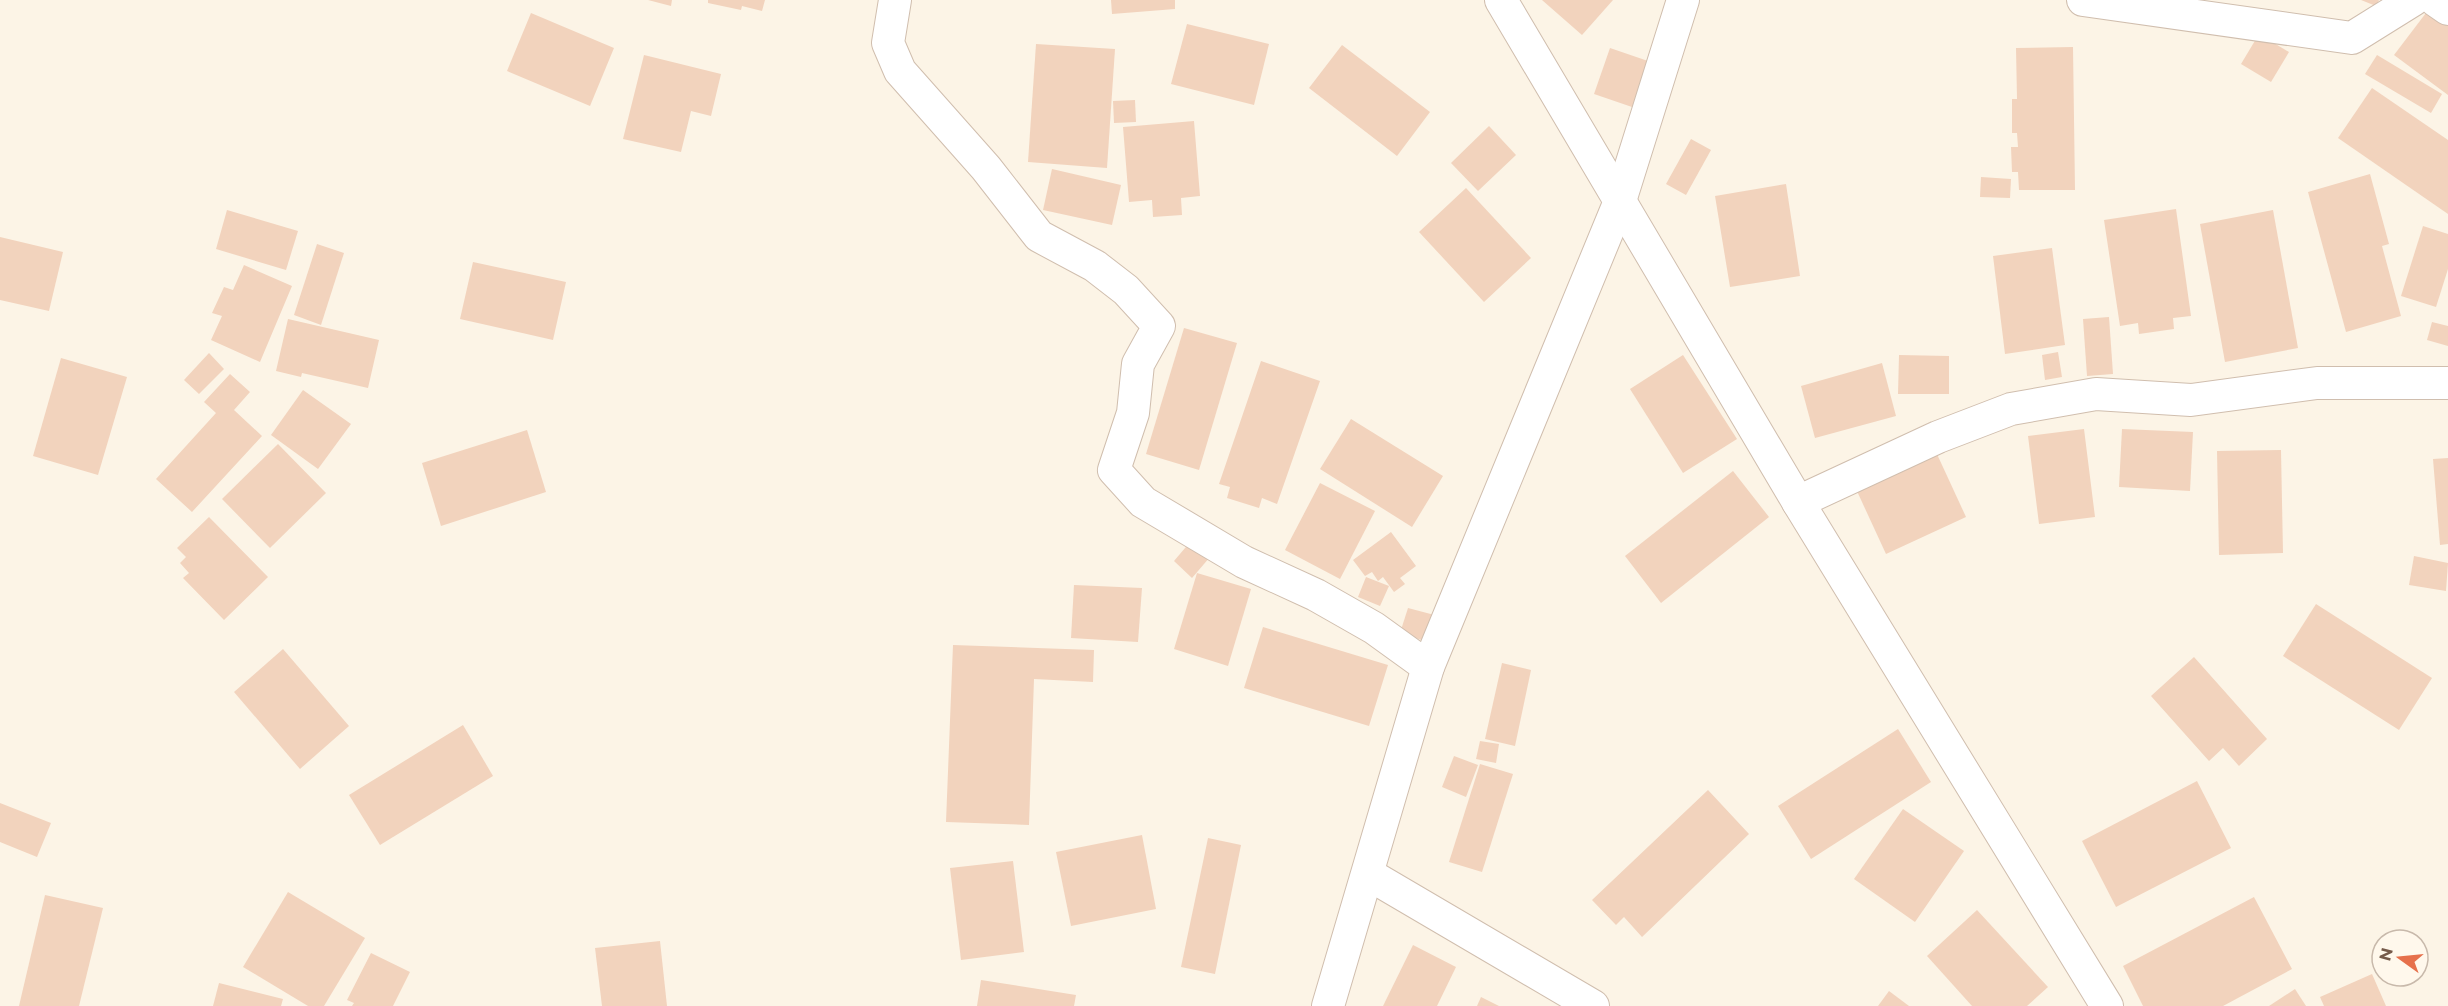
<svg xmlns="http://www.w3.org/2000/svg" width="2448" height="1006" viewBox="0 0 2448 1006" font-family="Montserrat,sans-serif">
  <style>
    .building { fill: #f2d3bd }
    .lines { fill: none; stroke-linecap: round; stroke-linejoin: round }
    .street-casing { stroke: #d0beae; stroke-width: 34 }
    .street { stroke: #fff; stroke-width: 32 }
  </style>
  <rect width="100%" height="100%" fill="#fcf4e6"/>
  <!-- building -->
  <g class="building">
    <polygon points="648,0 672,0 671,6"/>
    <polygon points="708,0 765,0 762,11 742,6 741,10 708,3"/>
    <polygon points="1111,0 1175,0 1175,9 1112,14"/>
    <polygon points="1542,0 1613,0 1582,35"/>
    <polygon points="2361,0 2379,0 2376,6"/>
    <polygon points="2429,9 2448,23 2448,95 2394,55"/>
    <polygon points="531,13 614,48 590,106 507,71"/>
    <polygon points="1187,24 1269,44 1254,105 1171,84"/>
    <polygon points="2259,34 2289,52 2271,82 2241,64"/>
    <polygon points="1036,44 1115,49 1107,168 1028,162"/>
    <polygon points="1342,45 1430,112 1397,156 1309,88"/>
    <polygon points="2073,47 2075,190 2019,190 2018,172 2012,172 2011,147 2018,147 2017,133 2012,133 2012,99 2017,99 2016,48"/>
    <polygon points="1610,48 1648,61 1632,107 1594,94"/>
    <polygon points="644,55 721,74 711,116 691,111 681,152 623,139"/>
    <polygon points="2377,55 2442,94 2431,113 2365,74"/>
    <polygon points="2372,88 2448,140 2448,214 2338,138"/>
    <polygon points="1135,100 1136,122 1114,123 1113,101"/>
    <polygon points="1194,121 1200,196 1181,198 1182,215 1153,217 1152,200 1129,202 1123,127"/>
    <polygon points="1489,126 1516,155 1478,191 1451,163"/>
    <polygon points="1691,139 1711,150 1686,195 1666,184"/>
    <polygon points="1052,169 1121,185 1112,225 1043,210"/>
    <polygon points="2370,174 2389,244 2382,246 2401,316 2346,332 2308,192"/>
    <polygon points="1981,177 2011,179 2010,198 1980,197"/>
    <polygon points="1786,184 1800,276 1730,287 1715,196"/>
    <polygon points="1466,188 1531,258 1484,302 1419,232"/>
    <polygon points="2176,209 2191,316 2173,318 2174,329 2139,334 2138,323 2120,326 2104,220"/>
    <polygon points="227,210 298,231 286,270 216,249"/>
    <polygon points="2273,210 2298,348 2225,362 2200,224"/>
    <polygon points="2423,226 2448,234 2448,269 2436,307 2401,296"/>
    <polygon points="0,237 63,252 49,311 0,300"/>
    <polygon points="317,244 344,253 321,325 294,315"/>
    <polygon points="2052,248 2065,345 2005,354 1993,256"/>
    <polygon points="473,262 566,282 553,340 460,319"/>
    <polygon points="244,265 292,286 260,362 211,340 222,316 212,313 224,287 233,290"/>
    <polygon points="2109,317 2113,374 2087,376 2083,319"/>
    <polygon points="288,319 379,340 368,388 302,373 301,377 276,371"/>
    <polygon points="2432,322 2448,326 2448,346 2427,340"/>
    <polygon points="1184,328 1237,343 1199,470 1146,454"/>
    <polygon points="2058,352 2062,377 2045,380 2042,355"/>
    <polygon points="209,353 224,369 199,394 184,380"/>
    <polygon points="1683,355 1737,439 1683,473 1630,389"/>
    <polygon points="1899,355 1949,356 1949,394 1898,394"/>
    <polygon points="61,358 127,377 98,475 33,456"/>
    <polygon points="1261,361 1320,381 1277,504 1262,498 1259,508 1227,498 1230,487 1219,484"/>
    <polygon points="1882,363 1896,416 1815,438 1801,386"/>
    <polygon points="230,374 250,392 234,410 262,436 192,512 156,479 216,413 204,402"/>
    <polygon points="303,390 351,424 318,469 271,435"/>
    <polygon points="1351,419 1443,476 1412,527 1320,469"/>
    <polygon points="2084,429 2095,517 2039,524 2028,436"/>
    <polygon points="2122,429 2193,432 2190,491 2119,487"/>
    <polygon points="527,430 546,492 441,526 422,463"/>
    <polygon points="278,444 326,493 270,548 222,499"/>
    <polygon points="2281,450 2283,553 2219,555 2217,451"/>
    <polygon points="1936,452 1966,517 1886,554 1856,489"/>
    <polygon points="2448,458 2448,544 2440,545 2433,459"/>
    <polygon points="1733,471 1769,517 1661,603 1625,556"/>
    <polygon points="1320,483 1375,511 1340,579 1285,550"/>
    <polygon points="209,517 268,577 224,620 183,578 189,573 180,563 186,557 177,548"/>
    <polygon points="1391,532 1416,566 1400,578 1405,584 1394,592 1383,577 1378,581 1372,572 1365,576 1353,560"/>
    <polygon points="1191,541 1210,557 1192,578 1174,561"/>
    <polygon points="2414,556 2448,563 2446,591 2409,585"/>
    <polygon points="1197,573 1251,589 1228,666 1174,649"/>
    <polygon points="1366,577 1389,586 1380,606 1358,597"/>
    <polygon points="1074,585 1142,588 1138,642 1071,638"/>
    <polygon points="2316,604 2432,678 2399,730 2283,656"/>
    <polygon points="1408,608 1442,617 1434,644 1400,633"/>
    <polygon points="1263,627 1388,665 1369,726 1244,688"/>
    <polygon points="953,645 1094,650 1093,682 1034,679 1029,825 946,822"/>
    <polygon points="283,649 349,726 300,769 234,692"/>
    <polygon points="2194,657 2267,739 2239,766 2223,748 2209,761 2151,696"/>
    <polygon points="1502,663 1531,670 1515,746 1485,739"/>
    <polygon points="463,725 493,776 380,845 349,795"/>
    <polygon points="1898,729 1931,782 1811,859 1778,806"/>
    <polygon points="1480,741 1499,744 1496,763 1476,759"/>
    <polygon points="1454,756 1478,765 1466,797 1442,787"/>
    <polygon points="1480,764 1513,774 1482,872 1449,862"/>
    <polygon points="2197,781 2231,848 2116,907 2082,841"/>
    <polygon points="1708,790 1749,834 1642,937 1624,917 1616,925 1592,900"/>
    <polygon points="0,803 51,823 37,857 0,842"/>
    <polygon points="1903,809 1964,851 1915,922 1854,879"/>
    <polygon points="1142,835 1156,909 1071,926 1056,852"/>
    <polygon points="1208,838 1241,845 1215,974 1181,967"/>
    <polygon points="1013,861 1024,952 961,960 950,868"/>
    <polygon points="288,892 365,938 324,1006 308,1006 243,967"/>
    <polygon points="45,895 103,908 79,1006 19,1006"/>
    <polygon points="2254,897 2292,969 2223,1006 2143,1006 2123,966"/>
    <polygon points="1977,910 2048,987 2027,1006 1972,1006 1927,956"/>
    <polygon points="660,941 667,1006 602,1006 595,948"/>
    <polygon points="1413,945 1456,967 1437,1006 1383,1006"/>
    <polygon points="371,953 410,972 393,1006 352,1006 354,1003 347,1000"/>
    <polygon points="2372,974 2386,1006 2324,1006 2320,997"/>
    <polygon points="981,980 1076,995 1074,1006 977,1006"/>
    <polygon points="219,983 283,999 281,1006 213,1006"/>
    <polygon points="2295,989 2306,1006 2269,1006"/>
    <polygon points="1889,991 1909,1006 1878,1006"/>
    <polygon points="1481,997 1499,1006 1477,1006"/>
  </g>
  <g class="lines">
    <defs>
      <g id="street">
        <polyline points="895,0 888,43 900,71 986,168 1039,236 1095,266 1126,290 1159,326 1138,364 1133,413 1114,470 1143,502 1244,562 1316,595 1374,628 1428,667"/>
        <polyline points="1501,0 1798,502 2107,1006"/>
        <polyline points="2083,0 2352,38 2413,0"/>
        <polyline points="2435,0 2448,9"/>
        <polyline points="1798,502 1938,437 2011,409 2096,394 2191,400 2317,383 2448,383"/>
        <polyline points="1368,874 1593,1006"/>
        <polyline points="1328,1006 1428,667 1620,201 1683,0"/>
      </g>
    </defs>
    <!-- street casing -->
    <use href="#street" class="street-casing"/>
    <!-- street -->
    <use href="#street" class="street"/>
  </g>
  <!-- north arrow -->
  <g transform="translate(2400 958) rotate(285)"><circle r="28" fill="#fff8ec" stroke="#c8b9ab" stroke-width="1.5"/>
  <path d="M0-4.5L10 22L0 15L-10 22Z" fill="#e6704b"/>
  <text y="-9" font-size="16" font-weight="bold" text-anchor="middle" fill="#755a4a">N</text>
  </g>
</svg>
